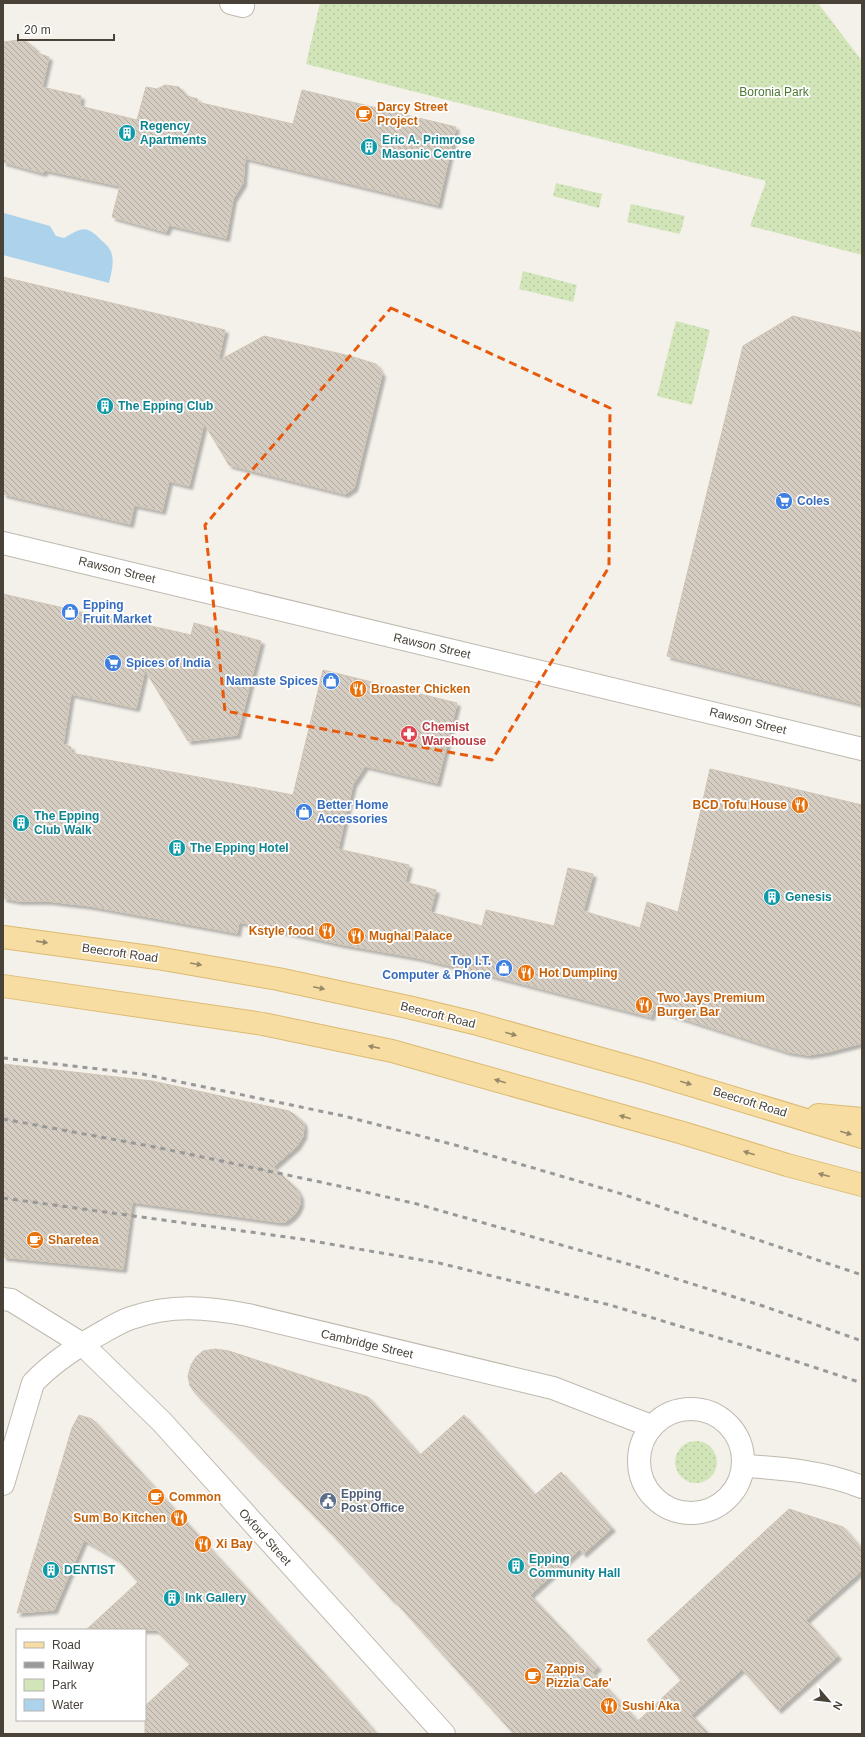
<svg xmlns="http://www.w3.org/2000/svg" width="865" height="1737" viewBox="0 0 865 1737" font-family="Helvetica,sans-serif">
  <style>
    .green { fill: url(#green-dots) }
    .water { fill: #add3ec }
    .building { fill: url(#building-back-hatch); stroke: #d0c5b5; filter: url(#shadow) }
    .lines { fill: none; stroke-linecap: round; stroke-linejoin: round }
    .minor-casing { stroke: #bfb9ae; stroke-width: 24 }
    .major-casing { stroke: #dcba72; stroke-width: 24 }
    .minor { stroke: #fff; stroke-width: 22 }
    .major { stroke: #f7dda2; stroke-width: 22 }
    .rail { stroke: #999; stroke-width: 3; stroke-dasharray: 5 5; stroke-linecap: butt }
    .oneway { fill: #978868 }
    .marked { fill: none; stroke: #e8590c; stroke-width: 3; stroke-dasharray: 8 5; stroke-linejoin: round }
    .labels { text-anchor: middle; stroke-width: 3.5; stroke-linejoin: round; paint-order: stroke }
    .park-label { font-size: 12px; fill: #4c7730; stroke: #fff }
    .food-label { font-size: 12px; font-weight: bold; fill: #c56008; stroke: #fff; text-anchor: start }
    .culture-label { font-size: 12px; font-weight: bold; fill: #0d838f; stroke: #fff; text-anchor: start }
    .shop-label { font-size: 12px; font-weight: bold; fill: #366cbe; stroke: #fff; text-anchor: start }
    .street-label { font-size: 12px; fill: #484239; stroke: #fff }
    .health-label { font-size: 12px; font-weight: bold; fill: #be3a42; stroke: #fff; text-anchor: start }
    .service-label { font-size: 12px; font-weight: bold; fill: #4e5e75; stroke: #fff; text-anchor: start }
  </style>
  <defs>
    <pattern id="green-dots" width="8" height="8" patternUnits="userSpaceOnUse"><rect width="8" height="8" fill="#d2e5b8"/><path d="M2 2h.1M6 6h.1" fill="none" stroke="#b6c69f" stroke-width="1.8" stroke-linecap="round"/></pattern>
    <pattern id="building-back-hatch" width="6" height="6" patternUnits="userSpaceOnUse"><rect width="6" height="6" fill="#d5cdc1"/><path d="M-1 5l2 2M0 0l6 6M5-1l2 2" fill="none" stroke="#afa89e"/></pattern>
    <filter id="shadow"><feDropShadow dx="3.5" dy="3.5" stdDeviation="1" flood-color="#0004"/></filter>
  </defs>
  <rect width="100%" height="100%" fill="#f4f1eb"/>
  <!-- green -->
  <g class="green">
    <polygon points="320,3 818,3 862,61 862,255 750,226 766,181 306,64"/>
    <polygon points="556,183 602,194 599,208 553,196"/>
    <polygon points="631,204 685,216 680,234 627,222"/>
    <polygon points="523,271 577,285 573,302 519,289"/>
    <polygon points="676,321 710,330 692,405 657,396"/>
    <circle cx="696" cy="1462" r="21"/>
  </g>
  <!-- water -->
  <path class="water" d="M4,213l46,13 6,10 8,2c17,-10 22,-14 37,2 5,4 10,9 11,15 2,9 -1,20 -3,28l-106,-28v-36z"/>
  <!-- building -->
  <g class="building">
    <polygon points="19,40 27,42 36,49 35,52 49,57 42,87 81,96 80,106 137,120 146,87 157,89 165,85 179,87 187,96 198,99 197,102 293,124 302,90 456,127 438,205 245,158 243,183 233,199 226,238 169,225 166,232 112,217 120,186 45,170 43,173 3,162 3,42"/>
    <polygon points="3,277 225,330 218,361 264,336 350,356 376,364 382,374 354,488 345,494 229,465 204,423 189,486 169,481 162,511 134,505 130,524 3,494"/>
    <polygon points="793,316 862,333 862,704 667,656 743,346"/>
    <polygon points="3,594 120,621 120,619 191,635 194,623 261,641 237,735 188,741 145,670 136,708 71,694 63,744 71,747 71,753 293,795 323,670 457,703 437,783 365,766 353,784 338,849 409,865 405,882 436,890 430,912 482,926 486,910 554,926 568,868 593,874 583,911 640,928 647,902 678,912 710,769 862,805 862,1043 827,1052 808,1055 788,1052 653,1009 651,1017 489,975 419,958 340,944 239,922 237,933 90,906 48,901 18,901 3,898"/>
    <polygon points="3,1064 152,1081 289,1111 294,1114 303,1122 304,1127 303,1136 297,1146 273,1167 296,1188 300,1196 300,1204 297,1211 292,1217 285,1222 278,1222 132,1202 123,1269 3,1257"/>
    <polygon points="215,1349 229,1351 368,1397 420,1455 464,1415 535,1495 561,1472 612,1528 583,1554 580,1549 530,1595 598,1667 592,1672 638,1721 681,1680 647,1640 789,1509 843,1527 862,1549 862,1570 806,1620 838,1656 778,1710 742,1669 691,1715 709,1734 514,1734 394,1600 393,1601 332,1534 197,1395 190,1386 188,1376 191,1365 196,1357 203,1351"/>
    <polygon points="79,1415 92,1419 96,1423 340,1691 377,1734 145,1734 145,1706 190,1664 156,1630 86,1630 138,1582 119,1560 84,1540 54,1610 17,1613 72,1428"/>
  </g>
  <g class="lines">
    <defs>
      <g id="minor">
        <polyline points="231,3 243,6"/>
        <polyline points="3,543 862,749"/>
        <polyline points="3,1299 11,1300 82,1344 162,1422 444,1734"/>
        <circle cx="691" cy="1461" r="52"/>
        <path d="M743,1466c41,2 81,6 119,21"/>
        <path d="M3,1484l30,-101c17,-18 40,-34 63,-47 11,-6 23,-14 35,-18 40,-14 76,-11 117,-3l305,73 98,38"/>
      </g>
      <g id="major">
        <polyline points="3,937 157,958 278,979 408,1007 474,1023 648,1072 862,1137"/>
        <polyline points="3,986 263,1024 392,1051 683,1133 787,1165 862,1185"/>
        <polyline points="818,1115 862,1119"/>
      </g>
    </defs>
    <!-- minor casing -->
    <use href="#minor" class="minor-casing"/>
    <!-- major casing -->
    <use href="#major" class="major-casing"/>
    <!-- minor -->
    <use href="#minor" class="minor"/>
    <!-- major -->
    <use href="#major" class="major"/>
    <!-- rail -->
    <g class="rail">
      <polyline points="3,1058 142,1074 344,1116 455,1145 622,1194 862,1275"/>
      <polyline points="3,1119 160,1148 339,1186 417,1204 635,1266 763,1306 862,1341"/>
      <polyline points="3,1198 301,1239 439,1263 610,1305 798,1362 862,1383"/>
    </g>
  </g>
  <!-- one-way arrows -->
  <defs><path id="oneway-solid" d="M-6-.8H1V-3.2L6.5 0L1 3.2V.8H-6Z"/></defs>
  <g class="oneway">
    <use href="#oneway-solid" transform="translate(42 942) rotate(8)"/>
    <use href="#oneway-solid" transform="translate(196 964) rotate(10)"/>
    <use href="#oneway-solid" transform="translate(319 988) rotate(12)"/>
    <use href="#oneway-solid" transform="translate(511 1034) rotate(16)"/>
    <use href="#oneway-solid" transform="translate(374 1047) rotate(-168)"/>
    <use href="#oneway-solid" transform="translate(500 1081) rotate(-164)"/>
    <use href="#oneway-solid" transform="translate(686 1083) rotate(16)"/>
    <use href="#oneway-solid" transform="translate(625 1117) rotate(-164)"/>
    <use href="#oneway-solid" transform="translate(846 1133) rotate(16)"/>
    <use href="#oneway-solid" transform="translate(749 1153) rotate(-163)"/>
    <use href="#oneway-solid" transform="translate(824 1175) rotate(-165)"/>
  </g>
  <!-- marked area -->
  <path class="marked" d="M391,308l219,100 -1,159 -117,193 -267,-49 -20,-186z"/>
  <!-- icons -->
  <defs>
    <symbol id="cafe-disc" viewBox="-11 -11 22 22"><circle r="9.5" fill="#e8710a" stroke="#fff"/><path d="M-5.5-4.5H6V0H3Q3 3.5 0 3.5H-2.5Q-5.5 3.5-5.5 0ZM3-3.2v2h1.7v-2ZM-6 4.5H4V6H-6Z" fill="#fff"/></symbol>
    <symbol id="building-disc" viewBox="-11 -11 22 22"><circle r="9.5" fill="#0f9aa8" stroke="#fff"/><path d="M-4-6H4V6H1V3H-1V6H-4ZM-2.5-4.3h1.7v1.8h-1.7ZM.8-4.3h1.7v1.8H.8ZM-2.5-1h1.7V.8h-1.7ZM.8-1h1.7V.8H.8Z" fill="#fff"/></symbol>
    <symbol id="supermarket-disc" viewBox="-11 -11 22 22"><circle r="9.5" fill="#3f7fe0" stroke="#fff"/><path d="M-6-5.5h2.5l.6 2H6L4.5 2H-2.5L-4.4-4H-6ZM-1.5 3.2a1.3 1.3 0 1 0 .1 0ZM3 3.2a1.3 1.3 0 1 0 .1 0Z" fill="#fff"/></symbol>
    <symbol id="shop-disc" viewBox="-11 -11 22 22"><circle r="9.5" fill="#3f7fe0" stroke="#fff"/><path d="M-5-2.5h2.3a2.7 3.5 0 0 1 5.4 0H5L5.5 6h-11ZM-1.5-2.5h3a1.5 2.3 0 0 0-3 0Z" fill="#fff"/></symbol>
    <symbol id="restaurant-disc" viewBox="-11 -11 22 22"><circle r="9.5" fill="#e8710a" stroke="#fff"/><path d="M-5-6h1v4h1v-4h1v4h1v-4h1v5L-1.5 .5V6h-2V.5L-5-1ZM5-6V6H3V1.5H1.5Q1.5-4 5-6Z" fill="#fff"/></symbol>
    <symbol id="pharmacy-disc" viewBox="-11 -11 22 22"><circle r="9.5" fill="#e0444e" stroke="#fff"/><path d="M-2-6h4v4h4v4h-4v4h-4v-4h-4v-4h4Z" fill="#fff"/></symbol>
    <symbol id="civic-disc" viewBox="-11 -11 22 22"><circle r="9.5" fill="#5c6f8a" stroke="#fff"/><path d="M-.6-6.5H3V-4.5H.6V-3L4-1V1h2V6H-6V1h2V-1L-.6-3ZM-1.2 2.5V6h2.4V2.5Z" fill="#fff"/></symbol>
  </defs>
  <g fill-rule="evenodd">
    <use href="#cafe-disc" x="354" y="104" width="20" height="20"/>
    <use href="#building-disc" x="117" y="123" width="20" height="20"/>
    <use href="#building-disc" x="359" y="137" width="20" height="20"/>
    <use href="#building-disc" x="95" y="396" width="20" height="20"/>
    <use href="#supermarket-disc" x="774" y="491" width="20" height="20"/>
    <use href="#shop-disc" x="60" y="602" width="20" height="20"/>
    <use href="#supermarket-disc" x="103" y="653" width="20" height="20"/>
    <use href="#shop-disc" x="321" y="671" width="20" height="20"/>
    <use href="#restaurant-disc" x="348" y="679" width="20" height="20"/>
    <use href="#pharmacy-disc" x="399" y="724" width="20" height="20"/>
    <use href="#restaurant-disc" x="790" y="795" width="20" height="20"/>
    <use href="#shop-disc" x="294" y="802" width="20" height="20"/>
    <use href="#building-disc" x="11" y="813" width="20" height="20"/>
    <use href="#building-disc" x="167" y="838" width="20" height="20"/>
    <use href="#building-disc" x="762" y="887" width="20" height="20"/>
    <use href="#restaurant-disc" x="317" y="921" width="20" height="20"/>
    <use href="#restaurant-disc" x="346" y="926" width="20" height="20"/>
    <use href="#shop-disc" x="494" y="958" width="20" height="20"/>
    <use href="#restaurant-disc" x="516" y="963" width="20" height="20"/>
    <use href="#restaurant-disc" x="634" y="995" width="20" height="20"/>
    <use href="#cafe-disc" x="25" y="1230" width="20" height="20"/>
    <use href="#cafe-disc" x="146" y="1487" width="20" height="20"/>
    <use href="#civic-disc" x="318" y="1491" width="20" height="20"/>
    <use href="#restaurant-disc" x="169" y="1508" width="20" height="20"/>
    <use href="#restaurant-disc" x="193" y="1534" width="20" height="20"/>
    <use href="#building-disc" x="506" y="1556" width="20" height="20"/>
    <use href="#building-disc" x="41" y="1560" width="20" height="20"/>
    <use href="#building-disc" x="162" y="1588" width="20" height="20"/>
    <use href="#cafe-disc" x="523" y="1666" width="20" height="20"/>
    <use href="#restaurant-disc" x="599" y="1696" width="20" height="20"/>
  </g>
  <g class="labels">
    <!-- park labels -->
    <g class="park-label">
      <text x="774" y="96">Boronia Park</text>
    </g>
    <!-- food labels -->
    <g class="food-label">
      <text x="377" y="111">Darcy Street<tspan x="377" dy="14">Project</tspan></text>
      <text x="371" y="693">Broaster Chicken</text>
      <text x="787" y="809" text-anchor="end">BCD Tofu House</text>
      <text x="314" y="935" text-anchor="end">Kstyle food</text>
      <text x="369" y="940">Mughal Palace</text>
      <text x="539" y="977">Hot Dumpling</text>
      <text x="657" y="1002">Two Jays Premium<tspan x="657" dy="14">Burger Bar</tspan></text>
      <text x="48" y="1244">Sharetea</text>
      <text x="169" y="1501">Common</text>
      <text x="166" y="1522" text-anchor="end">Sum Bo Kitchen</text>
      <text x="216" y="1548">Xi Bay</text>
      <text x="546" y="1673">Zappis<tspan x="546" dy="14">Pizzia Cafe'</tspan></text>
      <text x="622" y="1710">Sushi Aka</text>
    </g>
    <!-- culture labels -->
    <g class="culture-label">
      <text x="140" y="130">Regency<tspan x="140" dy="14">Apartments</tspan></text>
      <text x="382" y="144">Eric A. Primrose<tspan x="382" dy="14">Masonic Centre</tspan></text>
      <text x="118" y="410">The Epping Club</text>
      <text x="34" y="820">The Epping<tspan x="34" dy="14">Club Walk</tspan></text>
      <text x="190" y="852">The Epping Hotel</text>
      <text x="785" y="901">Genesis</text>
      <text x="529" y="1563">Epping<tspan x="529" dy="14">Community Hall</tspan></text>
      <text x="64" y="1574">DENTIST</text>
      <text x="185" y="1602">Ink Gallery</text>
    </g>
    <!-- shop labels -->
    <g class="shop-label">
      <text x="797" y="505">Coles</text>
      <text x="83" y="609">Epping<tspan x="83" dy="14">Fruit Market</tspan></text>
      <text x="126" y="667">Spices of India</text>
      <text x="318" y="685" text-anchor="end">Namaste Spices</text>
      <text x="317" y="809">Better Home<tspan x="317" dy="14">Accessories</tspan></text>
      <text x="491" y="965" text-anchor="end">Top I.T.<tspan x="491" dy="14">Computer &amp; Phone</tspan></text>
    </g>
    <!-- street labels -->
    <g class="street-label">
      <text transform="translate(117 570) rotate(14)" y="4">Rawson Street</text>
      <text transform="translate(432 646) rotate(13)" y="4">Rawson Street</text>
      <text transform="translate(748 721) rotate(14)" y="4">Rawson Street</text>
      <text transform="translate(120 953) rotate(8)" y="4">Beecroft Road</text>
      <text transform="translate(438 1015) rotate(14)" y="4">Beecroft Road</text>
      <text transform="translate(750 1102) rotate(17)" y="4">Beecroft Road</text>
      <text transform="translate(367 1344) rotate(13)" y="4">Cambridge Street</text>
      <text transform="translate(265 1537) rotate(48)" y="4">Oxford Street</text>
    </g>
    <!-- health labels -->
    <g class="health-label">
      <text x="422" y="731">Chemist<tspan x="422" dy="14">Warehouse</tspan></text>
    </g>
    <!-- service labels -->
    <g class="service-label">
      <text x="341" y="1498">Epping<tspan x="341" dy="14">Post Office</tspan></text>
    </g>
  </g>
  <!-- border -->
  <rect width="865" height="1737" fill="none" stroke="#484239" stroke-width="8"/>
  <!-- legend -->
  <rect x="16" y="1629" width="130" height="92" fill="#ffffff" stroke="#b6b3b0"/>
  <rect x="24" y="1642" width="20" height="6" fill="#f7dda2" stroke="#b6b3b0"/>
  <text x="52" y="1649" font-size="12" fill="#484239">Road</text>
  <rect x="24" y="1662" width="20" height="6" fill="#999999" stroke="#b6b3b0"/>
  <text x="52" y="1669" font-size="12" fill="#484239">Railway</text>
  <rect x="24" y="1679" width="20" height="12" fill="#d2e5b8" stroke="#b6b3b0"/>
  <text x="52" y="1689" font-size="12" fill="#484239">Park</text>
  <rect x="24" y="1699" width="20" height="12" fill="#add3ec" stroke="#b6b3b0"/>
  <text x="52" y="1709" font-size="12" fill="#484239">Water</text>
  <!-- north arrow -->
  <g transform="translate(829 1701) rotate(118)" stroke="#ffffff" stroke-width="3" paint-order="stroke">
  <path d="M0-3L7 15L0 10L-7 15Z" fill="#484239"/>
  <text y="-6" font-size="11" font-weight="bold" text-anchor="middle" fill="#484239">N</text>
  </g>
  <!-- scale -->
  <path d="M18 34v6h96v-6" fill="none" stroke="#484239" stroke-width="2"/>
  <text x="24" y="34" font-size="12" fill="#484239" stroke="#ffffff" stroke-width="3" paint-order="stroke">20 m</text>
</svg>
